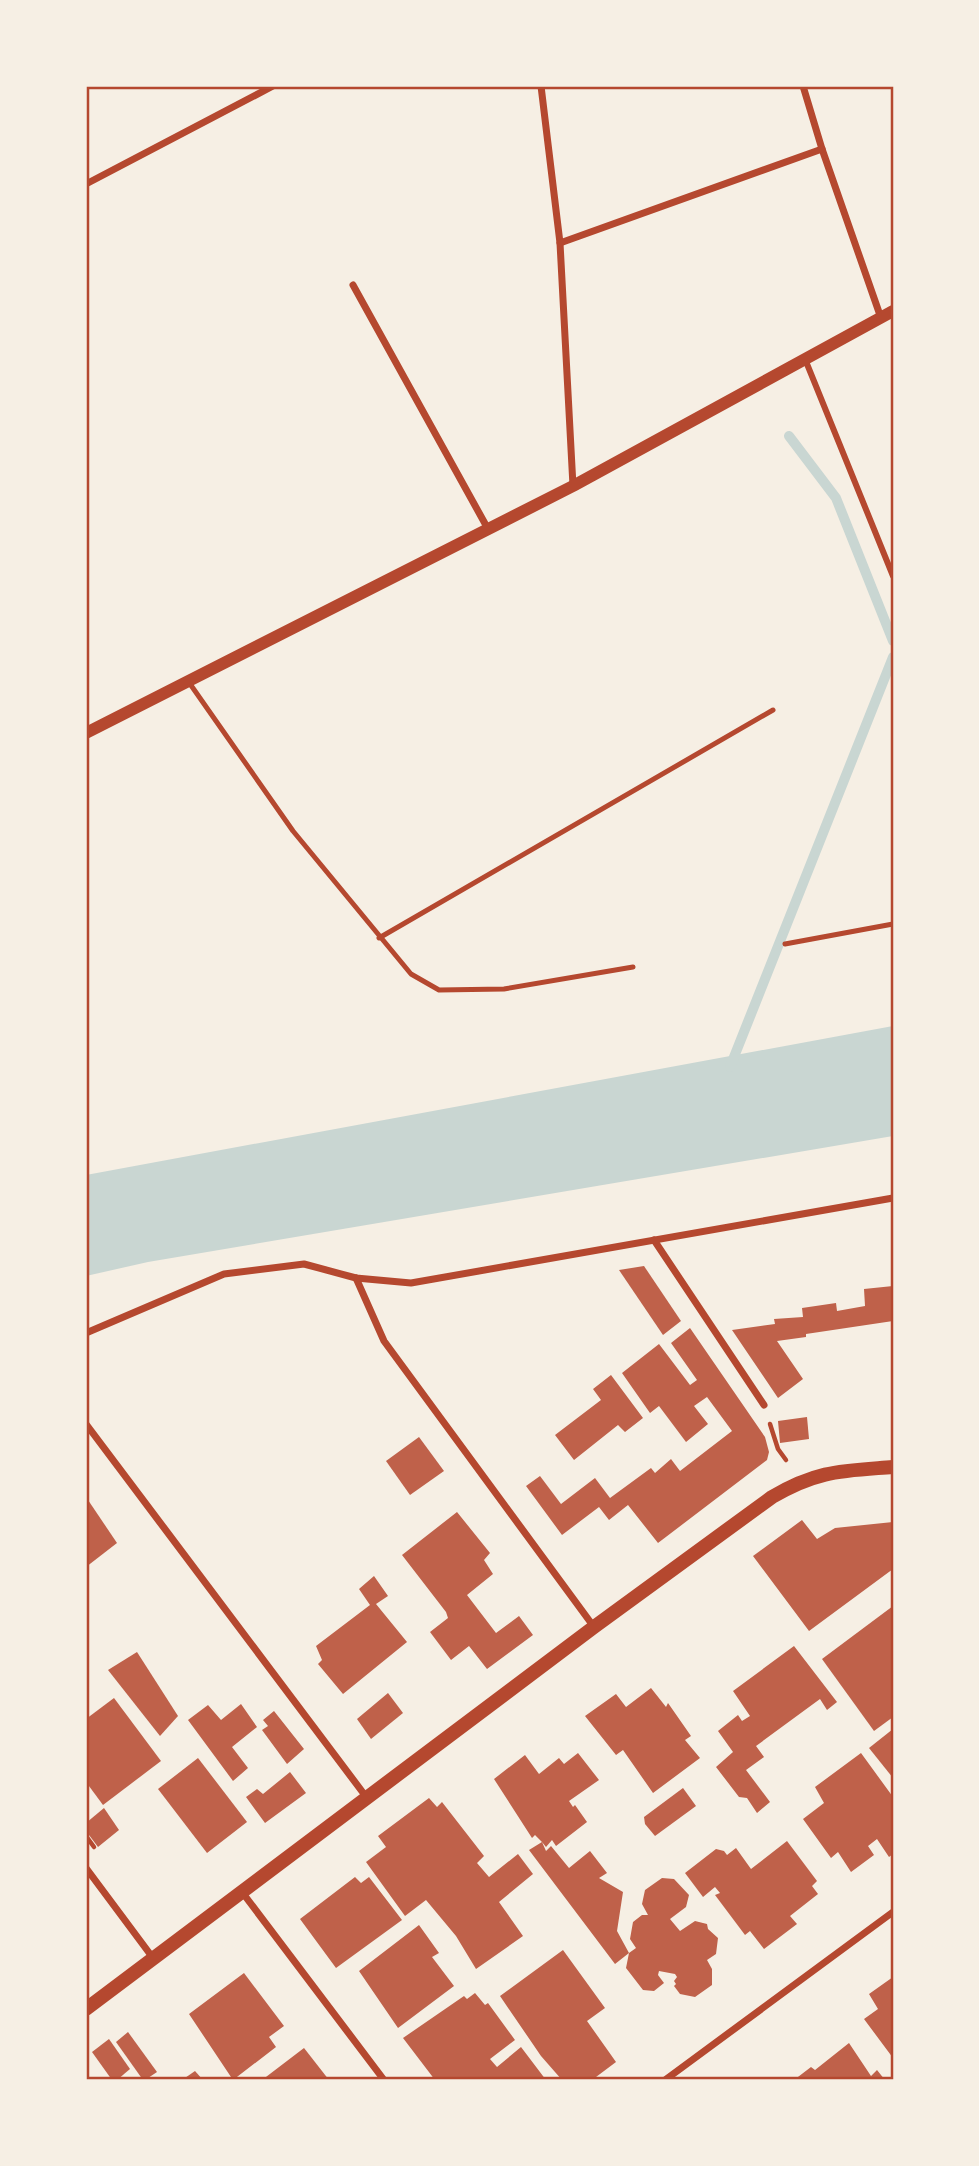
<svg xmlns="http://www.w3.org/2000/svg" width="979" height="2166" viewBox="0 0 979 2166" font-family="Lato,sans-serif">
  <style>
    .water { fill: #c9d6d2 }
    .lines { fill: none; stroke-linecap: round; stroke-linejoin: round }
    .stream { stroke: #c9d6d2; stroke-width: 10 }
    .building { fill: #bf614a }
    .path { stroke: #b5482f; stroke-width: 4.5 }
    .service { stroke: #b5482f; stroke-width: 5 }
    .pedestrian { stroke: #b5482f; stroke-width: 6 }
    .minor { stroke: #b5482f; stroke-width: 7 }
    .tertiary { stroke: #b5482f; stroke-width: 12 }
    .secondary { stroke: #b5482f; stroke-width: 14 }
    .neatline { fill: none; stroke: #b5482f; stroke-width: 2.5 }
  </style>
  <rect width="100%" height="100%" fill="#f6efe4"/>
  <!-- water -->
  <polygon class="water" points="893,1026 893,1136 148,1262 86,1276 86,1175"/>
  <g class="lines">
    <!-- stream -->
    <g class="stream">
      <polyline points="789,436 836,498 893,641"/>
      <polyline points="730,1067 893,657"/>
    </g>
  </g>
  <!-- building -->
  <g class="building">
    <polygon points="644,1266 681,1321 663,1335 619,1270"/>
    <polygon points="893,1286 893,1321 806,1334 806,1337 777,1341 803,1379 778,1398 732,1330 775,1324 774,1319 803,1317 802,1308 836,1303 837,1311 865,1306 864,1289"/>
    <polygon points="690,1328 765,1437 769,1452 767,1460 658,1543 628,1505 609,1520 599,1507 562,1535 526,1486 540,1476 561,1504 595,1478 610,1498 651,1468 655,1473 671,1459 680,1471 732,1431 707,1397 694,1406 708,1424 686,1442 659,1406 650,1413 622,1373 659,1344 690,1385 697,1380 671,1343"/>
    <polygon points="611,1375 643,1418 625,1432 618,1425 574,1460 555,1435 601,1400 593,1389"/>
    <polygon points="807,1417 809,1439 780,1443 778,1421"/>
    <polygon points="419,1437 444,1471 410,1495 386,1461"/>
    <polygon points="86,1497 117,1543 86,1567"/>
    <polygon points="457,1512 490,1553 484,1560 493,1574 467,1595 496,1633 519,1616 533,1635 487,1669 469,1646 451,1660 430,1632 448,1618 446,1612 402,1555"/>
    <polygon points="802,1520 817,1539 835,1528 893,1522 893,1569 809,1631 753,1556"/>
    <polygon points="374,1576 388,1596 376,1604 407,1642 343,1694 318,1664 322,1660 316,1646 370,1605 359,1589"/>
    <polygon points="893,1606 893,1717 874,1731 822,1659"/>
    <polygon points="794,1646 837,1702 827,1710 820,1699 756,1746 764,1757 746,1770 770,1802 757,1813 747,1798 739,1797 716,1767 733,1752 718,1731 738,1715 742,1721 750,1716 733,1691"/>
    <polygon points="137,1652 178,1716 160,1736 108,1670"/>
    <polygon points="651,1688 666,1707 668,1703 691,1736 685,1740 700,1758 653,1793 623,1750 616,1755 585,1716 616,1694 626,1707"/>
    <polygon points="388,1693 403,1713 371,1739 357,1719"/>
    <polygon points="114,1698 161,1761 103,1805 86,1782 86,1719"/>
    <polygon points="241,1704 257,1727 232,1747 248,1768 233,1781 188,1720 208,1705 221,1720"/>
    <polygon points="274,1711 304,1749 287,1764 262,1730 268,1726 263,1720"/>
    <polygon points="893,1729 893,1778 869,1748"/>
    <polygon points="578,1753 599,1780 569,1801 573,1807 575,1805 587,1822 556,1846 552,1840 546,1847 542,1842 546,1851 551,1846 569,1868 590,1851 607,1873 599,1878 623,1892 617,1931 629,1953 636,1948 630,1939 633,1922 642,1915 648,1915 642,1904 645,1890 662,1878 674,1879 689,1895 686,1907 670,1919 680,1931 695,1921 707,1924 708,1929 718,1938 716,1954 707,1960 712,1969 712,1985 695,1997 680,1994 674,1986 676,1984 674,1981 677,1977 675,1974 659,1971 658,1975 664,1983 654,1991 643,1990 626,1968 629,1953 615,1964 529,1850 542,1842 535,1835 532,1838 494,1779 525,1755 539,1774 559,1758 564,1764"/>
    <polygon points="861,1753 893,1797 893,1854 889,1857 877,1839 868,1846 874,1855 851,1872 838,1852 831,1858 803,1819 824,1803 815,1787"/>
    <polygon points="198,1758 247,1822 207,1853 158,1789"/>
    <polygon points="290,1772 306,1793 265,1823 246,1797 257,1789 263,1794"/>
    <polygon points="683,1788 696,1806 655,1836 645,1824 644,1817"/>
    <polygon points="429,1798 437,1807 442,1802 484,1856 477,1863 489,1877 518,1854 533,1874 499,1902 523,1936 476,1969 456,1936 426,1900 405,1916 366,1862 386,1847 378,1836"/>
    <polygon points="104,1808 119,1830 98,1847 86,1831 86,1823"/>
    <polygon points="787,1841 817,1881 812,1886 818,1894 790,1916 797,1924 764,1949 750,1931 745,1935 715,1895 720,1893 715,1887 703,1897 685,1873 716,1849 724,1851 727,1855 736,1848 751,1869"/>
    <polygon points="355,1877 361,1883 369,1877 402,1920 336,1968 300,1919"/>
    <polygon points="419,1925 439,1953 432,1957 454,1986 398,2028 359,1971"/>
    <polygon points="563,1950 605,2008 587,2021 616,2062 592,2080 562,2080 541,2056 500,1996"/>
    <polygon points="244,1973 284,2026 269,2037 276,2047 233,2080 189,2014"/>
    <polygon points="893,1977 893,2058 864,2019 878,2009 869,1994"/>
    <polygon points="475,1993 485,2005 488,2003 515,2040 490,2059 497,2067 521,2047 546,2080 435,2080 403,2038 464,1996 467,1999"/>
    <polygon points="128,2032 157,2072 145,2080 143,2080 116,2042"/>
    <polygon points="109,2039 130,2069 117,2080 112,2080 92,2052"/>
    <polygon points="849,2043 871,2076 877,2070 885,2080 794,2080 811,2067 815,2070"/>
    <polygon points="304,2048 329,2080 262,2080"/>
    <polygon points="195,2071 203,2080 182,2080"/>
  </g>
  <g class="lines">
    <!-- path -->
    <g class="path">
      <polyline points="770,1424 778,1449 786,1460"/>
      <polyline points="86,1836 94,1847"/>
    </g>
    <!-- service -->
    <g class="service">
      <polyline points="188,681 293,831 411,974 439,990 504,989 633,967"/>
      <polyline points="379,938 773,710"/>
      <polyline points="785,944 893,924"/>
    </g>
    <!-- pedestrian -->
    <polyline class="pedestrian" points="805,359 893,576"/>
    <!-- minor -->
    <g class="minor">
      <polyline points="541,86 560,243 573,486"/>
      <polyline points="803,86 822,149 881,318"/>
      <polyline points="86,184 273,86"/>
      <polyline points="560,243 822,149"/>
      <polyline points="353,285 488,529"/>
      <polyline points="654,1240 764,1405"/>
      <polyline points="356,1278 384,1341 594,1627"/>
      <polyline points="86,1333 224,1274 304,1264 356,1278 411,1283 893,1198"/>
      <polyline points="86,1424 367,1798"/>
      <polyline points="86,1868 153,1958"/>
      <polyline points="242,1892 384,2080"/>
      <polyline points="665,2080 893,1912"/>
    </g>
    <!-- tertiary -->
    <polyline class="tertiary" points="86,733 573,486 893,311"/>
    <!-- secondary -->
    <path class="secondary" d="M86,2009l508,-382 178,-130c46,-27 70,-26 121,-30"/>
  </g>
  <!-- border -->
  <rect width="979" height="2166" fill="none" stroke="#f6efe4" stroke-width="175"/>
  <rect x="88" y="88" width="804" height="1990" class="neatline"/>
</svg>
